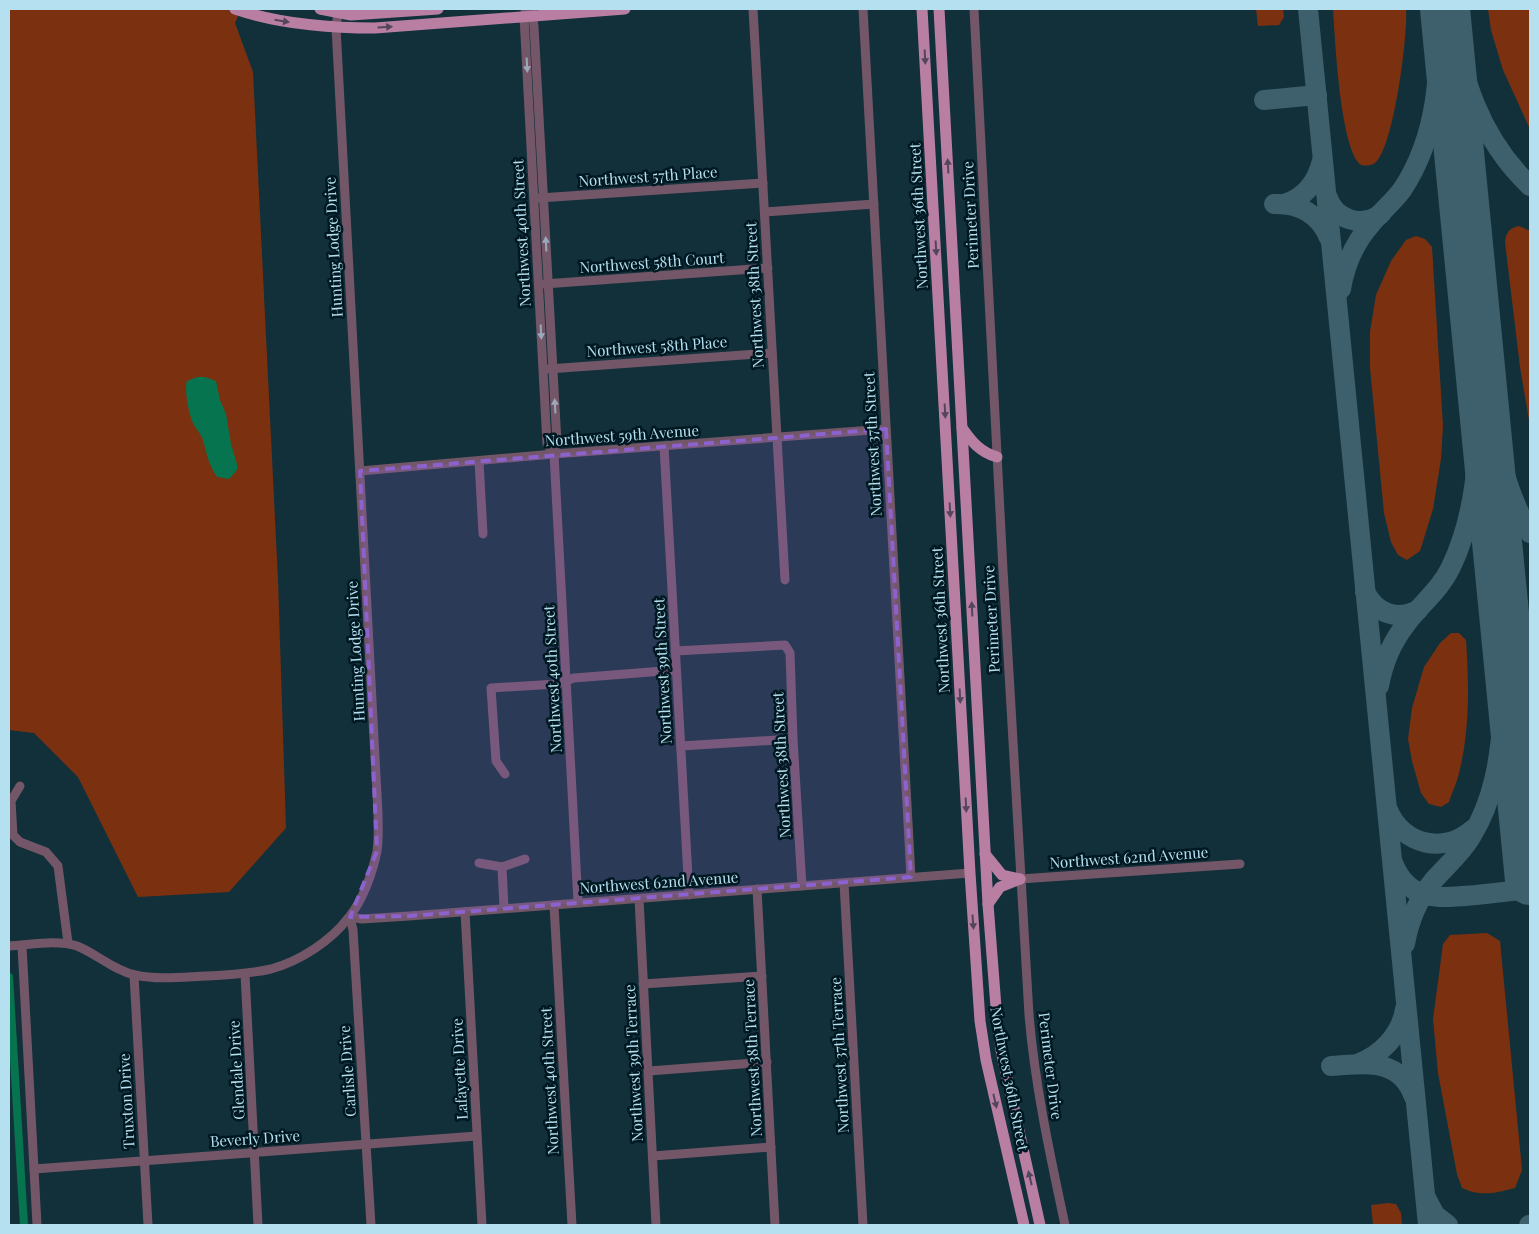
<svg xmlns="http://www.w3.org/2000/svg" width="1539" height="1234" viewBox="0 0 1539 1234" font-family="'Playfair Display',serif">
  <style>
    .green { fill: #7b3110 }
    .water { fill: #06744e }
    .lines { fill: none; stroke-linecap: round; stroke-linejoin: round }
    .canal { stroke: #06744e; stroke-width: 8 }
    .taxiway { stroke: #3e606c; stroke-width: 20 }
    .runway { stroke: #3e606c; stroke-width: 50 }
    .minor { stroke: #735668; stroke-width: 9 }
    .major { stroke: #b97fa3; stroke-width: 11 }
    .oneway { fill: #53465c }
    .oneway2 { fill: #9aa9ba }
    .marked { fill: #8c62ce; fill-opacity: 0.2; stroke: #8c62ce; stroke-width: 4; stroke-dasharray: 10 6; stroke-linejoin: round }
    .labels { text-anchor: middle; stroke-width: 5; stroke-linejoin: round; paint-order: stroke }
    .street-label { font-size: 15px; fill: #b4e0f0; stroke: #001821 }
  </style>
  <rect width="100%" height="100%" fill="#12303a"/>
  <!-- green -->
  <g class="green">
    <polygon points="9,9 241,9 235,23 253,72 278,580 286,828 229,892 138,897 78,777 34,733 9,730"/>
    <polygon points="1256,9 1283,9 1284,17 1279,25 1258,26"/>
    <path d="M1333,9h73c2,26 -12,136 -30,153 -4,4 -10,4 -15,3 -21,-16 -26,-127 -28,-156z"/>
    <polygon points="1488,9 1530,9 1530,129 1503,70 1491,30"/>
    <path d="M1519,226l11,5v195l-10,-59 -15,-125c1,-9 4,-14 14,-16z"/>
    <polygon points="1416,236 1425,239 1432,247 1443,426 1441,459 1433,509 1420,551 1407,560 1398,555 1391,542 1384,513 1370,368 1370,332 1376,295 1391,261 1406,240"/>
    <path d="M1451,633h8l7,7c3,44 4,89 -7,133 -2,10 -7,19 -10,29l-8,5 -12,-3 -8,-11 -9,-32 -4,-22 4,-31 12,-41 16,-24z"/>
    <path d="M1487,933l13,8 22,229 -7,18c-20,5 -33,9 -53,0l-5,-14 -19,-101 -5,-54 10,-75 7,-9z"/>
    <polygon points="1388,1203 1396,1204 1401,1213 1402,1225 1373,1225 1371,1205"/>
  </g>
  <!-- water -->
  <path class="water" d="M197,377h8l11,4 4,19 6,14 5,30 6,20v6l-8,9 -12,-2c-9,-14 -10,-22 -14,-37 -2,-6 -7,-11 -10,-17 -4,-8 -9,-34 -6,-42z"/>
  <g class="lines">
    <!-- canal -->
    <polyline class="canal" points="9,977 24,1225"/>
    <!-- taxiway -->
    <g class="taxiway">
      <polyline points="1308,9 1428,1225"/>
      <path d="M1451,9c10,68 28,128 79,177"/>
      <polyline points="1264,100 1317,95"/>
      <path d="M1327,196c8,24 34,32 54,18"/>
      <path d="M1274,204c24,-1 46,10 55,34"/>
      <path d="M1284,204c21,-6 33,-23 38,-43"/>
      <path d="M1341,289c4,-24 14,-47 30,-65 10,-12 22,-22 31,-34 36,-54 39,-119 36,-181"/>
      <path d="M1488,389c7,49 16,101 42,144"/>
      <path d="M1365,592c11,21 31,29 53,18"/>
      <polyline points="1513,646 1518,681 1530,734"/>
      <path d="M1379,686c4,-23 13,-44 27,-62 15,-20 34,-34 45,-57 41,-86 25,-189 21,-281"/>
      <path d="M1388,810c14,35 57,45 85,19"/>
      <path d="M1393,863c16,40 47,35 83,32 18,-2 36,-4 54,-6"/>
      <path d="M1405,944c4,-23 14,-46 28,-63 13,-15 28,-27 38,-44 23,-37 29,-79 32,-122l-6,-170"/>
      <path d="M1357,1064c24,-9 44,-29 48,-55"/>
      <path d="M1331,1066c34,-2 69,-9 83,31"/>
      <polyline points="1426,1198 1435,1215 1448,1225"/>
      <polyline points="1529,1225 1530,1225"/>
    </g>
    <!-- runway -->
    <polyline class="runway" points="1445,9 1530,880"/>
    <!-- minor -->
    <g class="minor">
      <polyline points="531,9 534,26 557,443 554,454 578,903"/>
      <polyline points="753,9 785,580"/>
      <polyline points="863,9 911,877"/>
      <path d="M974,9l29,561 26,445c6,71 21,140 36,210"/>
      <polyline points="525,12 524,17 547,444 554,454"/>
      <polyline points="539,198 763,183"/>
      <polyline points="765,212 874,204"/>
      <polyline points="544,284 768,268"/>
      <polyline points="548,369 772,353"/>
      <polyline points="664,446 689,895"/>
      <polyline points="479,461 483,534"/>
      <polyline points="360,471 554,454 886,429"/>
      <polyline points="675,651 785,645 790,653 793,739 802,886"/>
      <polyline points="681,746 793,739"/>
      <polyline points="505,774 496,761 491,688 557,684 574,678 676,670"/>
      <polyline points="20,786 11,801 13,835 20,842 46,852 58,866 68,943"/>
      <polyline points="479,863 502,867 525,859"/>
      <polyline points="502,867 504,908"/>
      <polyline points="1020,879 1240,864"/>
      <polyline points="844,883 863,1225"/>
      <polyline points="757,889 775,1225"/>
      <polyline points="639,899 656,1225"/>
      <polyline points="554,905 572,1225"/>
      <polyline points="465,912 482,1225"/>
      <path d="M9,946c21,-1 47,-7 68,0 20,8 36,24 58,29 23,5 48,2 72,1 21,-1 42,-2 64,-7 29,-8 60,-28 78,-52 14,-17 24,-45 28,-66 2,-13 1,-26 1,-38l-42,-786 2,-14"/>
      <polyline points="22,946 37,1225"/>
      <polyline points="245,974 258,1225"/>
      <polyline points="134,975 148,1225"/>
      <polyline points="643,984 762,976"/>
      <polyline points="649,1071 767,1062"/>
      <polyline points="653,1156 771,1147"/>
      <polyline points="34,1169 477,1136"/>
      <polyline points="371,1225 353,930 350,917 362,919 409,916 970,873"/>
    </g>
    <!-- major -->
    <g class="major">
      <path d="M235,9c44,15 93,19 140,19l250,-19"/>
      <polyline points="320,9 351,15 438,9"/>
      <polyline points="922,9 970,873 980,1021 986,1060 1024,1225"/>
      <polyline points="939,9 988,904 997,1020 1001,1050 1040,1225"/>
      <path d="M962,428c10,14 18,24 35,29"/>
      <polyline points="985,854 1002,875 1020,879"/>
      <polyline points="988,904 1000,887 1020,879"/>
    </g>
  </g>
  <!-- one-way arrows -->
  <defs><path id="oneway-solid" d="M-6-.8H1V-3.2L6.5 0L1 3.2V.8H-6Z" transform="scale(1.25)"/></defs>
  <g class="oneway">
    <use href="#oneway-solid" transform="translate(282 21) rotate(9)"/>
    <use href="#oneway-solid" transform="translate(385 27) rotate(-4)"/>
    <use href="#oneway-solid" transform="translate(925 57) rotate(87)"/>
    <use href="#oneway-solid" transform="translate(948 166) rotate(-93)"/>
    <use href="#oneway-solid" transform="translate(936 248) rotate(87)"/>
    <use href="#oneway-solid" transform="translate(945 411) rotate(87)"/>
    <use href="#oneway-solid" transform="translate(950 510) rotate(87)"/>
    <use href="#oneway-solid" transform="translate(972 609) rotate(-93)"/>
    <use href="#oneway-solid" transform="translate(960 696) rotate(87)"/>
    <use href="#oneway-solid" transform="translate(966 805) rotate(87)"/>
    <use href="#oneway-solid" transform="translate(973 922) rotate(86)"/>
    <use href="#oneway-solid" transform="translate(995 1101) rotate(77)"/>
    <use href="#oneway-solid" transform="translate(1030 1178) rotate(-103)"/>
  </g>
  <g class="oneway2">
    <use href="#oneway-solid" transform="translate(527 65) rotate(87)"/>
    <use href="#oneway-solid" transform="translate(546 244) rotate(-93)"/>
    <use href="#oneway-solid" transform="translate(541 332) rotate(87)"/>
    <use href="#oneway-solid" transform="translate(555 406) rotate(-93)"/>
  </g>
  <!-- marked area -->
  <path class="marked" d="M886,429l25,448 -502,39 -59,1 27,-66 -17,-380z"/>
  <g class="labels">
    <!-- street labels -->
    <g class="street-label">
      <text transform="translate(648 177) rotate(-4)" y="5">Northwest 57th Place</text>
      <text transform="translate(971 215) rotate(-93)" y="5">Perimeter Drive</text>
      <text transform="translate(919 216) rotate(-93)" y="5">Northwest 36th Street</text>
      <text transform="translate(522 233) rotate(-93)" y="5">Northwest 40th Street</text>
      <text transform="translate(334 247) rotate(-93)" y="5">Hunting Lodge Drive</text>
      <text transform="translate(652 263) rotate(-4)" y="5">Northwest 58th Court</text>
      <text transform="translate(755 295) rotate(-93)" y="5">Northwest 38th Street</text>
      <text transform="translate(657 347) rotate(-4)" y="5">Northwest 58th Place</text>
      <text transform="translate(622 436) rotate(-4)" y="5">Northwest 59th Avenue</text>
      <text transform="translate(873 444) rotate(-93)" y="5">Northwest 37th Street</text>
      <text transform="translate(992 619) rotate(-93)" y="5">Perimeter Drive</text>
      <text transform="translate(941 620) rotate(-93)" y="5">Northwest 36th Street</text>
      <text transform="translate(356 651) rotate(-93)" y="5">Hunting Lodge Drive</text>
      <text transform="translate(663 671) rotate(-93)" y="5">Northwest 39th Street</text>
      <text transform="translate(553 679) rotate(-93)" y="5">Northwest 40th Street</text>
      <text transform="translate(782 765) rotate(-93)" y="5">Northwest 38th Street</text>
      <text transform="translate(1129 858) rotate(-4)" y="5">Northwest 62nd Avenue</text>
      <text transform="translate(659 883) rotate(-4)" y="5">Northwest 62nd Avenue</text>
      <text transform="translate(840 1055) rotate(-93)" y="5">Northwest 37th Terrace</text>
      <text transform="translate(753 1058) rotate(-93)" y="5">Northwest 38th Terrace</text>
      <text transform="translate(634 1063) rotate(-93)" y="5">Northwest 39th Terrace</text>
      <text transform="translate(1050 1066) rotate(83)" y="5">Perimeter Drive</text>
      <text transform="translate(460 1069) rotate(-93)" y="5">Lafayette Drive</text>
      <text transform="translate(237 1070) rotate(-93)" y="5">Glendale Drive</text>
      <text transform="translate(348 1071) rotate(-94)" y="5">Carlisle Drive</text>
      <text transform="translate(1009 1079) rotate(79)" y="5">Northwest 36th Street</text>
      <text transform="translate(550 1081) rotate(-93)" y="5">Northwest 40th Street</text>
      <text transform="translate(127 1101) rotate(-93)" y="5">Truxton Drive</text>
      <text transform="translate(255 1139) rotate(-4)" y="5">Beverly Drive</text>
    </g>
  </g>
  <!-- border -->
  <rect width="1539" height="1234" fill="none" stroke="#b4e0f0" stroke-width="20"/>
</svg>
